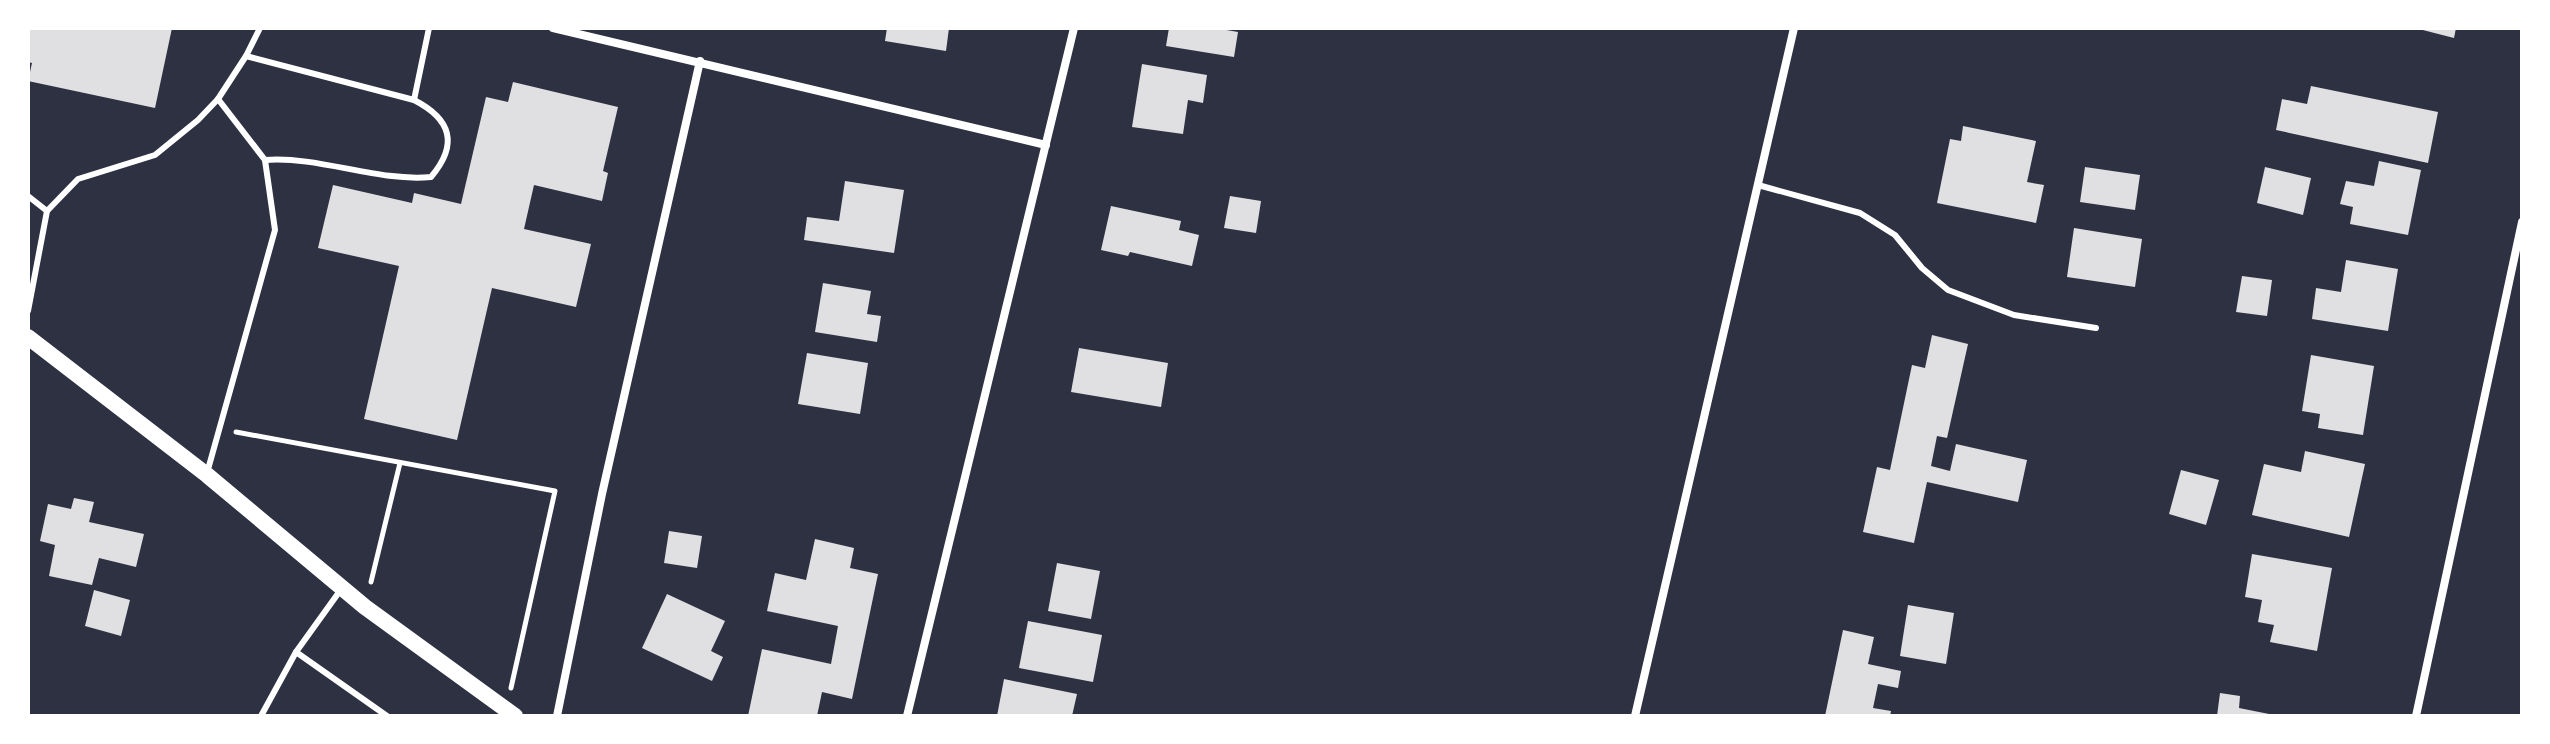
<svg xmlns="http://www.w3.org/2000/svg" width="2550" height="744" viewBox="0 0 2550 744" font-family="'PT Sans',sans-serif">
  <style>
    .building { fill: #e0e0e3 }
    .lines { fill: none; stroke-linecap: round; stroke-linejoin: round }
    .path { stroke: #fff; stroke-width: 5 }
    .service { stroke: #fff; stroke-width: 6 }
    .minor { stroke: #fff; stroke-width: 8 }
    .secondary { stroke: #fff; stroke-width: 16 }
  </style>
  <rect width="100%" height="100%" fill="#2d3142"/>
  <!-- building -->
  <g class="building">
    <polygon points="28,28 172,28 155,108 28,81 32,63 28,62"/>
    <polygon points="887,28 949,28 946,51 885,41"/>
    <polygon points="1169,28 1215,28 1238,32 1234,57 1166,46"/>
    <polygon points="2415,28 2456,28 2454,38"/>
    <polygon points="1142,64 1207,75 1203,103 1188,100 1183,134 1132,127"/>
    <polygon points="513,82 618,107 603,171 608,173 602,201 534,185 524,229 591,244 576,307 492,288 457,440 364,419 399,266 318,248 333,185 412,203 414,193 461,204 486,97 508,102"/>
    <polygon points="2311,86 2438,112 2428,163 2276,130 2282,99 2307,104"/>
    <polygon points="1963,126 2036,141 2027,182 2044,185 2036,223 1937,203 1950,139 1961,141"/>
    <polygon points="2379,161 2421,170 2408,235 2350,224 2353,207 2340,204 2346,181 2374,186"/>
    <polygon points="2085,167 2140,175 2135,210 2080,202"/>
    <polygon points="2265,167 2311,178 2303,215 2257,203"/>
    <polygon points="845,181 904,190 894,253 804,240 807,217 839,221"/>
    <polygon points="1230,196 1261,201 1256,233 1224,228"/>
    <polygon points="1111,206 1181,221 1179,230 1199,235 1192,266 1130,252 1128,256 1101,250"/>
    <polygon points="2074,228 2142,239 2135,287 2067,277"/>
    <polygon points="2346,260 2398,269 2388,331 2312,319 2316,288 2341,292"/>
    <polygon points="2242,276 2272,280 2267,316 2236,312"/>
    <polygon points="823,283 871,291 867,314 881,316 877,342 815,332"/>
    <polygon points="1932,335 1968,344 1947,438 1937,436 1931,466 1950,471 1956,444 2027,460 2018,502 1927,482 1914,543 1863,532 1877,467 1890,470 1912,365 1925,368"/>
    <polygon points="1079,348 1168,363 1161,407 1071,392"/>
    <polygon points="807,353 868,363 860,414 798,404"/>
    <polygon points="2311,355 2374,366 2363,435 2318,428 2320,414 2302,411"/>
    <polygon points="2305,451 2365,464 2349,537 2252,515 2264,464 2301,472"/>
    <polygon points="2181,470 2219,480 2206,525 2169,514"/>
    <polygon points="74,498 94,502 89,522 144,534 136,567 99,558 92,585 49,576 55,545 40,541 48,504 71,509"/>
    <polygon points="669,531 702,536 697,568 664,563"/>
    <polygon points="815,539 854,548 850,568 878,574 852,699 822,692 817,716 748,716 762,649 831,664 838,626 767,611 775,573 806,580"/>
    <polygon points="2252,554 2332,568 2317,651 2270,642 2274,625 2258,622 2262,600 2245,597"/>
    <polygon points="1057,563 1100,571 1091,619 1048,611"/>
    <polygon points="94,590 130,600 121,636 85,626"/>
    <polygon points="667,594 725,621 711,651 723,657 712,681 642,648"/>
    <polygon points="1908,605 1954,613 1946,664 1900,656"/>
    <polygon points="1028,621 1102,635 1093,682 1019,668"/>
    <polygon points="1843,630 1874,637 1868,664 1901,671 1898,688 1878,684 1873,708 1891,711 1890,716 1825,716"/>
    <polygon points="1004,679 1077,694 1072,716 997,716"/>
    <polygon points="2220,693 2240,696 2239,708 2279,716 2217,716"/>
  </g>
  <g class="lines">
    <!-- path -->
    <g class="path">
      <polyline points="236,432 555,491 511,688"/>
      <polyline points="371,582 400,463"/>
    </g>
    <!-- service -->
    <g class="service">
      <polyline points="246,56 414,100 429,28"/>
      <path d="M265,160c56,-4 111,22 166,17 28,-33 20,-58 -17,-77"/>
      <polyline points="1758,185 1860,213 1895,235 1922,268 1948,290 2014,315 2096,328"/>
      <polyline points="28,196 47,211"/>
      <polyline points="28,311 47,211 78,179 155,155 198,120 218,99 246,56 260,28"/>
      <polyline points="207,473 275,230 265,160 218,99"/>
      <polyline points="296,652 387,716"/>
      <polyline points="261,716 296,652 342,588"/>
    </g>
    <!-- minor -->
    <g class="minor">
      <polyline points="553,28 1046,145"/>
      <polyline points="557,716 602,494 700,61"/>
      <polyline points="907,716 1074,28"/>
      <polyline points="1635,716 1794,28"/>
      <polyline points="2416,716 2522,222"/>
    </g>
    <!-- secondary -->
    <polyline class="secondary" points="28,337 207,475 365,607 515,716"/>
  </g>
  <!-- border -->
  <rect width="2550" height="744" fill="none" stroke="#ffffff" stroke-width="60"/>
</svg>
